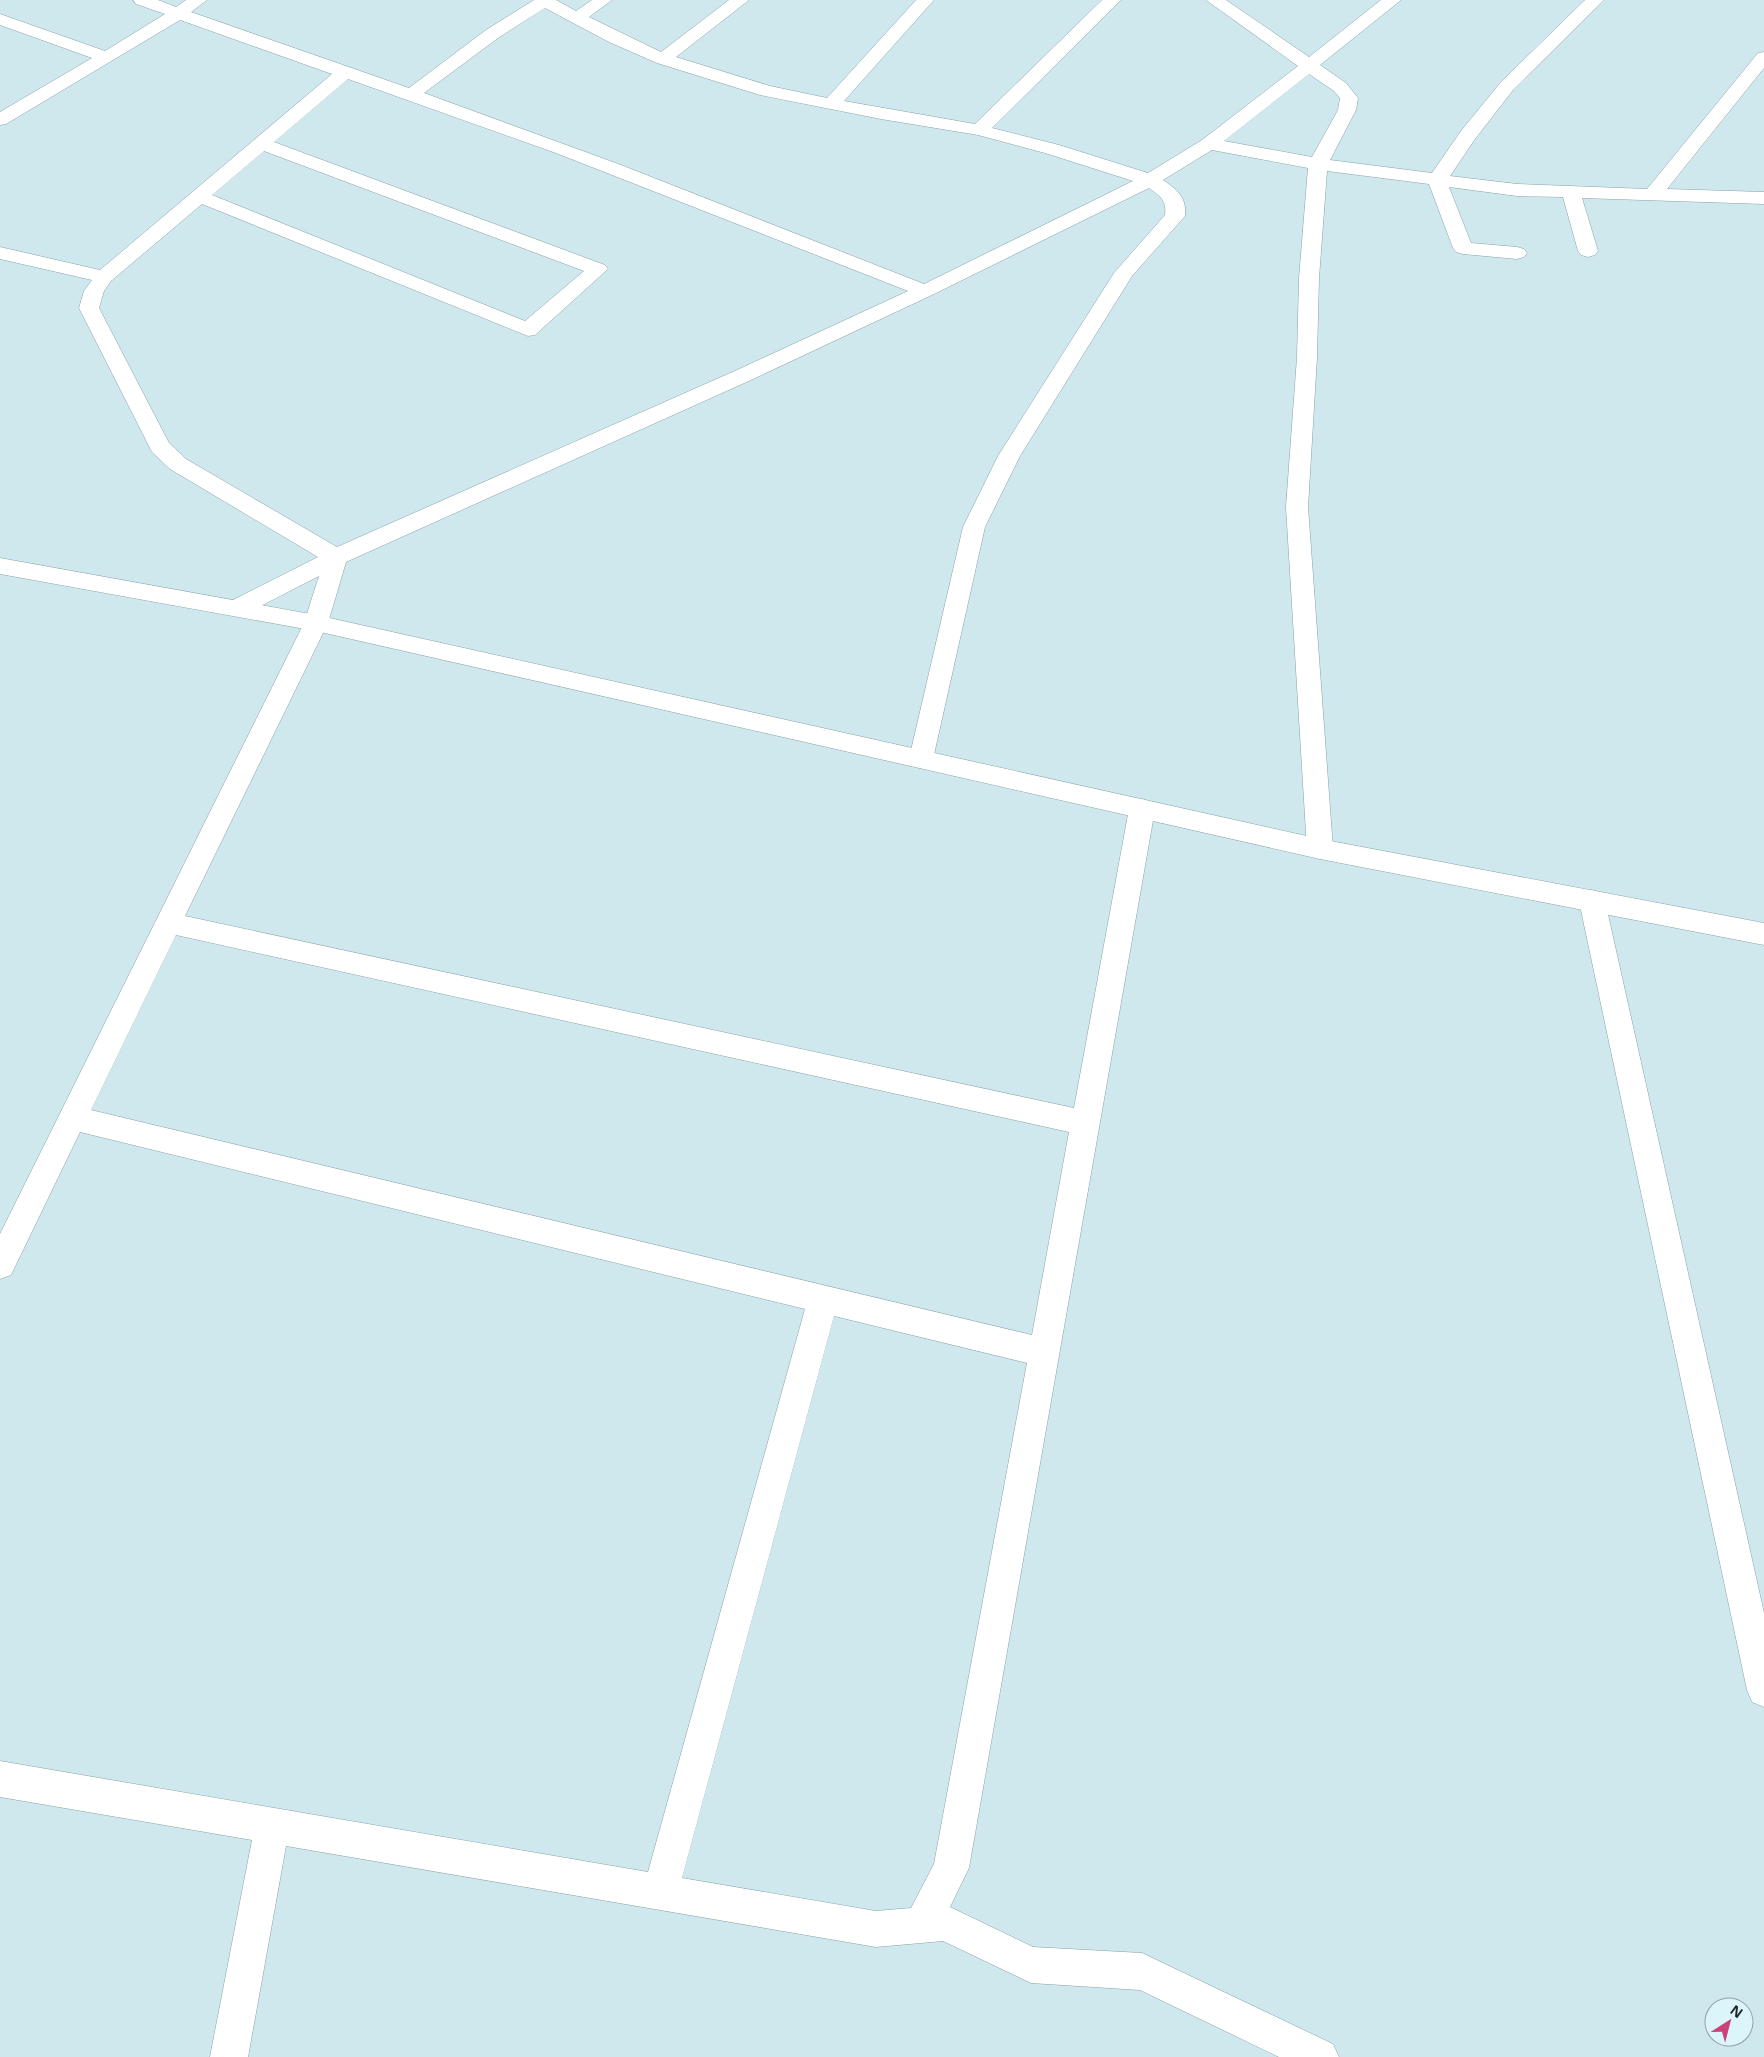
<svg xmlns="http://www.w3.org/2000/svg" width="1764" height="2057" viewBox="0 0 1764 2057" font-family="'Open Sans',sans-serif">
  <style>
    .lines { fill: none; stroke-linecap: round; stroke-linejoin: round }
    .minor-casing { stroke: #89a2a7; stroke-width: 1 }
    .tertiary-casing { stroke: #89a2a7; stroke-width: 1 }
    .minor { fill: #fff; fill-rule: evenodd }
    .tertiary { fill: #fff; fill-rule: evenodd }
  </style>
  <rect width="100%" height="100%" fill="#cee8ed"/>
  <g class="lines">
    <defs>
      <g id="minor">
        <path d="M133,0h25l18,7 10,-7h21l-16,12 218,76 77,-58 48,-30h22l20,11 16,-11h20l-23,17 72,35 68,-52h20l-73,57 94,29 57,12 89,-98h18l-90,101 131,23 127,-124h19l-129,128 67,17 89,28 54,-33 96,-74 -92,-66h20l83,57 72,-57h20l-81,65 26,18 12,15 -2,12 -26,50 102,13 29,-42 40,-49 84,-82h19l-91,90 -38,49 -25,37 67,8 130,5 111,-136 6,-1v16l-97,121 97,3v12l-182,-6 16,53 -3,4 -7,2 -7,-2 -3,-4 -15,-54 -46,-1 -68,-9 22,56 46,4 7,2 3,4 -3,4 -7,2 -54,-5 -7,-2 -3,-4 -24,-64 -102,-13 -8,107 -2,79 -9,150 25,342 -4,7 -9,3 -9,-3 -4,-7 -21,-342 11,-150 2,-79 9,-110 -96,-18 -49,30c14,10 24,17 22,36l-53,60 -112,180 -35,71 -52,232 -3,7 -9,2 -9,-2 -3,-7 54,-232 35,-71 116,-183 51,-58c2,-15 -5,-19 -16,-27l-217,107 -181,85 -405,182 -18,61 -143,293 889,192 55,-299 4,-7 9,-3 9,3 4,7 -186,1059 -19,39 83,40 109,6 191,91 6,13h-60l-139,-67 -109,-7 -88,-42 -67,6 -590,-101 -38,211h-38l42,-217 -252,-43v-36l648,111 157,-563 -725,-177 -69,143 -11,4v-45l304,-611 15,-47 -74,38 -8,2 -8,-2 -4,-6 4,-6 89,-45 -148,-88 -18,-17 -73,-144 5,-17 8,-11 -92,-21v-12l100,23 232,-196 -152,-54 -174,104 -6,1v-13l92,-54 -92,-33v-11l105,37 60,-37 -29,-10zM545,8l64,34 48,21 103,32 121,24 97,16 67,18 88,28 -209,103 -303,-119 -197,-72 74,-55zM1309,74l25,17 6,7 -2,12 -26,47 -88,-16zM348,79l208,74 352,138 -171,79 -400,177 -151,-88 -17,-16 -70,-135 5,-17 7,-10 91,-77 326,132 7,-1 73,-66 -3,-4 -331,-123zM264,151l320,120 -59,50 -313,-126zM176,935l893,197 -37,203 -941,-225zM834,1316l193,47 -93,501 -23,44 -35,3 -194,-33z"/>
        <polygon points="1592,890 1601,894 1605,901 1764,1613 1764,1707 1752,1702 1747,1690 1579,901 1583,894"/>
      </g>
      <polygon id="tertiary" points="0,558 316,615 1320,839 1764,923 1764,945 1320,859 316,631 0,574"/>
    </defs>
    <!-- minor casing -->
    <use href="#minor" class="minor-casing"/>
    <!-- tertiary casing -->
    <use href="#tertiary" class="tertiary-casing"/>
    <!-- minor -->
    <use href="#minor" class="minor"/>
    <!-- tertiary -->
    <use href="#tertiary" class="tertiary"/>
  </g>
  <!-- north arrow -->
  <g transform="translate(1729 2022) rotate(36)"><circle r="24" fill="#dbf5fa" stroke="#8fa3a6"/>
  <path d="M0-4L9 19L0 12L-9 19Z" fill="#cb417a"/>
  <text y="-8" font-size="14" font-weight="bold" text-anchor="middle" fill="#1d2729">N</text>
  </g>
</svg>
